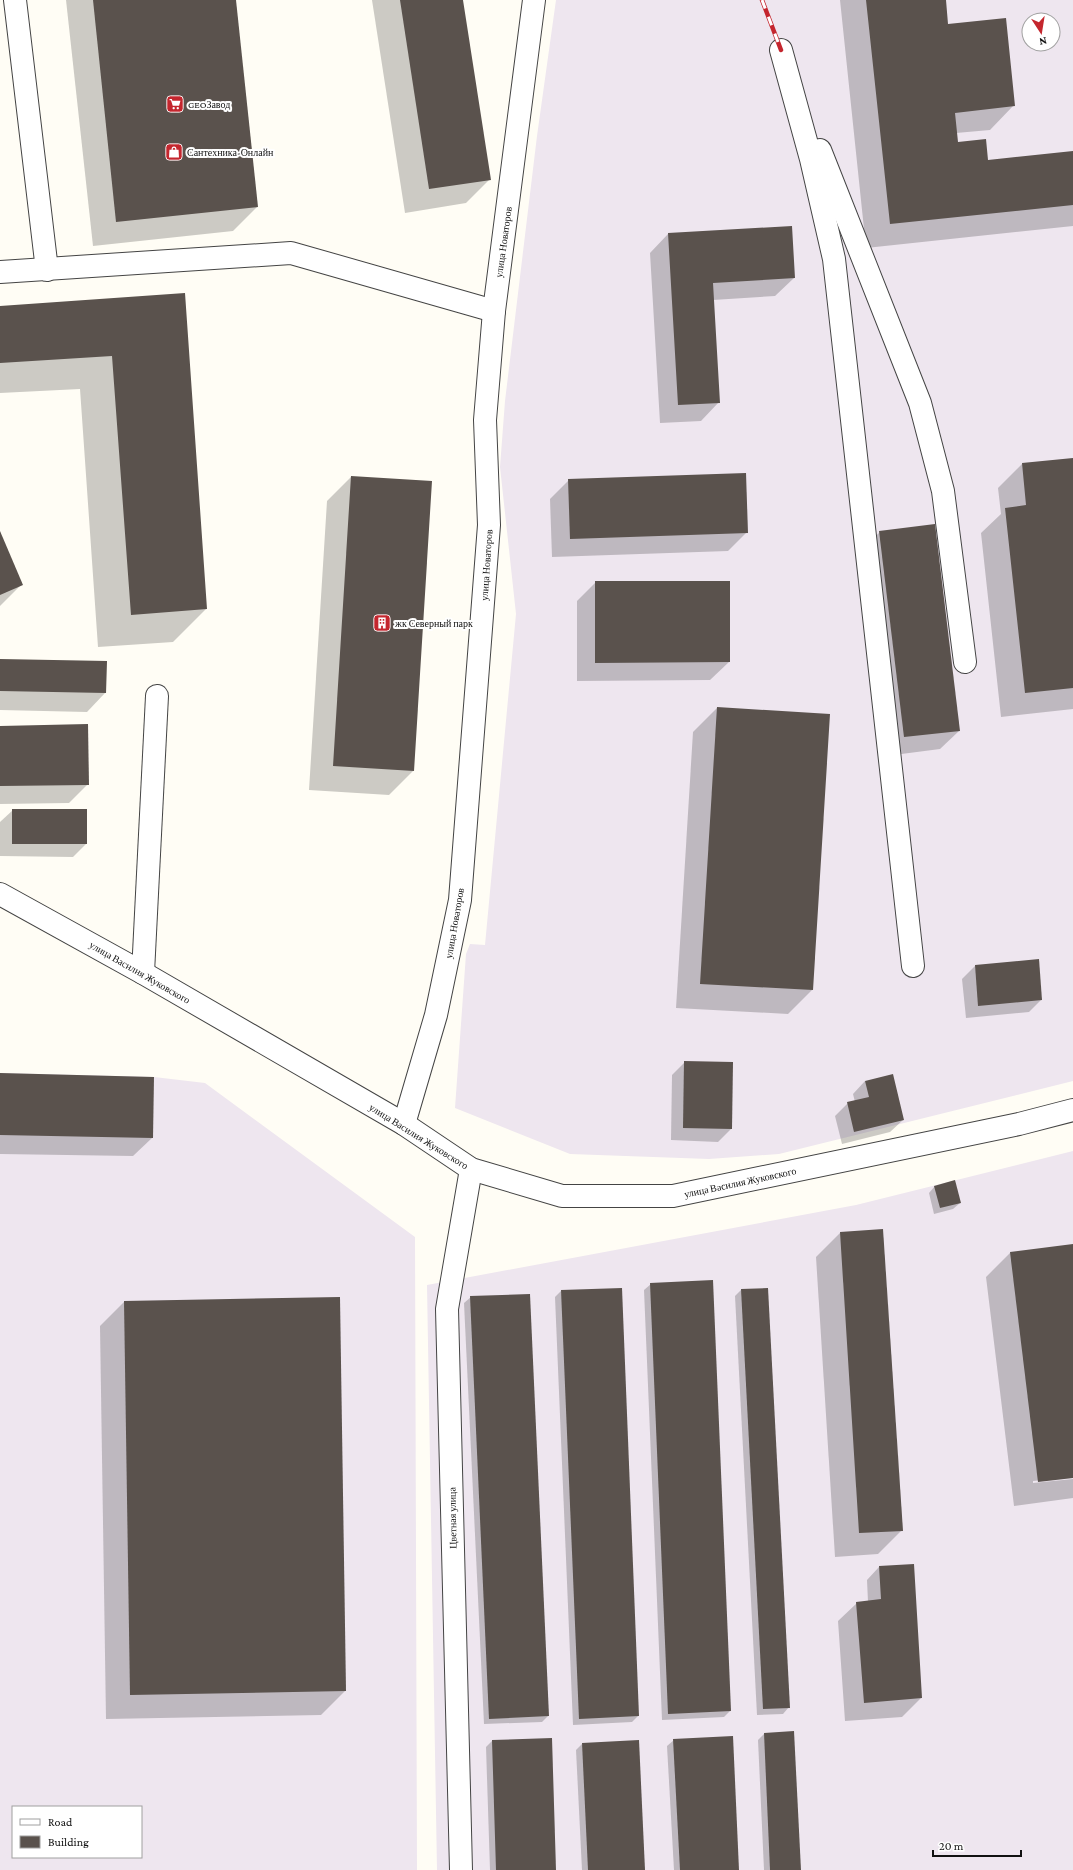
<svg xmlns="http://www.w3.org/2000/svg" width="1073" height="1870" viewBox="0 0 1073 1870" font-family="'Crimson Pro',serif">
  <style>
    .industrial { fill: #eee6ef; fill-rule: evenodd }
    .shadow { fill: #0003 }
    .building { fill: #5a524d }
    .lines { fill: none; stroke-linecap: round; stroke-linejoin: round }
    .minor-casing { stroke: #444; stroke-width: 24 }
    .minor { stroke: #fff; stroke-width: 22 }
    .rail-casing { stroke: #c4262e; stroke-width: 4.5 }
    .rail { stroke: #fff; stroke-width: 3; stroke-dasharray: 9; stroke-linecap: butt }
    .labels { text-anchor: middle; stroke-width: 4; stroke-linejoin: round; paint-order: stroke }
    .poi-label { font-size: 10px; fill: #111; stroke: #fff; text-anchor: start }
    .street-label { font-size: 10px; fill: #111; stroke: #fff }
  </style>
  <rect width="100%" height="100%" fill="#fffdf5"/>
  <!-- industrial -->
  <g class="industrial">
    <path d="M556,0h517v1081l-294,73 -70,5 -139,-5 -115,-46 11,-154 4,-10 15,1 31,-331 -16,-147 5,-66 32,-265zM1029,20h24v24h-24z"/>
    <path d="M0,1073l154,4 51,6 210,154 2,633h-417zM13,1807h128v50h-128z"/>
    <polygon points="1073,1151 1073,1870 437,1870 427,1285 856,1205"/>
  </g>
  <!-- shadow -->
  <g class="shadow">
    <polygon points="66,0 235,0 257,207 233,231 93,246"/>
    <polygon points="372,0 462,0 490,179 466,203 405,213"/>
    <polygon points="840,0 945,0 947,25 1014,105 990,130 956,133 957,143 987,161 1073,152 1073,226 866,248"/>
    <polygon points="668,234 794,278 775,296 713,300 719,402 701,421 660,423 650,253"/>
    <polygon points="184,294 206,609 173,642 98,647 80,389 0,393 0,307"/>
    <polygon points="1073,459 1073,709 1001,717 981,533 1001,514 998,488 1022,464"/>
    <polygon points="351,477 413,771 389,795 309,790 327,501"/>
    <polygon points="569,480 747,532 728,551 552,557 550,499"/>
    <polygon points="880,532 959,731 940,749 886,756 861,550"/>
    <polygon points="0,534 21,585 0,606"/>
    <polygon points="596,582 729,662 710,680 577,681 577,601"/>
    <polygon points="0,660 106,662 105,693 87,712 0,710"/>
    <polygon points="717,708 812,990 788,1014 676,1008 693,732"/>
    <polygon points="0,727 88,784 69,803 0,804"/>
    <polygon points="13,810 86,810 86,844 73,857 0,856 0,822"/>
    <polygon points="1038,960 1041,1000 1029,1012 966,1018 962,979 975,966"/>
    <polygon points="685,1062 732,1063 731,1129 718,1142 671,1140 672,1075"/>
    <polygon points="0,1074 152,1138 133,1156 0,1154"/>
    <polygon points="865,1081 903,1120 890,1132 842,1144 835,1116 848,1103 855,1102 853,1094"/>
    <polygon points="935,1186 960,1203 953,1209 934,1214 929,1193"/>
    <polygon points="882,1231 902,1530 878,1554 835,1557 816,1257 840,1233"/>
    <polygon points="1073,1245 1073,1477 1033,1481 1033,1483 1073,1479 1073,1498 1014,1506 986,1277 1010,1253"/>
    <polygon points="651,1284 730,1711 724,1717 662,1720 644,1290"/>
    <polygon points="767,1289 789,1707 783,1714 757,1715 735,1296 741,1290"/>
    <polygon points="561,1291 638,1716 632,1722 573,1725 555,1297"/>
    <polygon points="471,1297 548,1716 542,1722 484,1724 464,1303"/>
    <polygon points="124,1302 345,1691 321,1715 106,1719 100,1326"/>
    <polygon points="879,1567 921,1698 902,1717 845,1721 838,1621 857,1603 868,1602 867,1580"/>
    <polygon points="793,1732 800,1870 764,1870 758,1740 764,1734"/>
    <polygon points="674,1740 738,1870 674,1870 667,1746"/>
    <polygon points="492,1741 555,1870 490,1870 486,1747"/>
    <polygon points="582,1744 644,1870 582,1870 576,1750"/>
  </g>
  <!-- building -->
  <g class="building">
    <polygon points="93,0 236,0 258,207 116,222"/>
    <polygon points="400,0 463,0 491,180 429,189"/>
    <polygon points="866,0 946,0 948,24 1006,18 1015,106 955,113 958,142 986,139 988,160 1073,151 1073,205 890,224"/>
    <polygon points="792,226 795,278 713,283 720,403 678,405 668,233"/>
    <polygon points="185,293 207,609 131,615 112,356 0,363 0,306"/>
    <polygon points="1073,458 1073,688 1025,693 1005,508 1026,505 1022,463"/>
    <polygon points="746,473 748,533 570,539 568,479"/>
    <polygon points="351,476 432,481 414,771 333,766"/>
    <polygon points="935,524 960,731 904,737 879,531"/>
    <polygon points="0,531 23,585 0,595"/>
    <polygon points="595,581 730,581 730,662 595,663"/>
    <polygon points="0,659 107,661 106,693 0,691"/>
    <polygon points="717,707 830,714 813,990 700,984"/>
    <polygon points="88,724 89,785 0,786 0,726"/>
    <rect x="12" y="809" width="75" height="35"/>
    <polygon points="1039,959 1042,1000 978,1006 975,965"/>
    <polygon points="684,1061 733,1062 732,1129 683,1128"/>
    <polygon points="0,1073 154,1077 153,1138 0,1135"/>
    <polygon points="893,1074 904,1120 854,1132 847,1102 869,1097 865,1081"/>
    <polygon points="955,1180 961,1203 940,1208 934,1186"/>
    <polygon points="883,1229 903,1531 859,1533 840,1232"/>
    <polygon points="1073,1244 1073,1478 1038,1482 1010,1252"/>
    <polygon points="713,1280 731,1711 668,1714 650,1283"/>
    <polygon points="622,1288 639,1716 579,1719 561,1290"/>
    <polygon points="768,1288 790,1708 763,1709 741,1289"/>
    <polygon points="530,1294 549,1716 489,1719 470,1296"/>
    <polygon points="340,1297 346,1691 130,1695 124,1301"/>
    <polygon points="914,1564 922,1698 864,1703 856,1602 881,1599 879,1566"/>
    <polygon points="794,1731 801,1870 770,1870 764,1733"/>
    <polygon points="733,1736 739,1870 680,1870 673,1739"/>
    <polygon points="552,1738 556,1870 496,1870 492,1740"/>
    <polygon points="639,1740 645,1870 588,1870 582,1743"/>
  </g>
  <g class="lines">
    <defs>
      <g id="minor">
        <polyline points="15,0 47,270"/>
        <polyline points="781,50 811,159 834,259 913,966"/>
        <polyline points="820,150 920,403 943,491 965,662"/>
        <polyline points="0,272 291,253 494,311"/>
        <polyline points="0,894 143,973 404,1124 471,1169 562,1196 673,1196 1019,1124 1073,1110"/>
        <polyline points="143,973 157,696"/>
        <polyline points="404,1124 436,1015 460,900 489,525 485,420 494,311 534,0"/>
        <polyline points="461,1870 447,1309 471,1169"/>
      </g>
    </defs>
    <!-- minor casing -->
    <use href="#minor" class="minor-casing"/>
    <!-- minor -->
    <use href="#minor" class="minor"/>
    <defs>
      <polyline id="rail" points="762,0 781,50"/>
    </defs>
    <!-- rail casing -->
    <use href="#rail" class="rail-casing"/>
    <!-- rail -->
    <use href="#rail" class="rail"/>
  </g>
  <!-- icons -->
  <defs>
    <symbol id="supermarket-square" viewBox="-11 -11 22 22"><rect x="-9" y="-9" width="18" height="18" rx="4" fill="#c4262e" stroke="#fff"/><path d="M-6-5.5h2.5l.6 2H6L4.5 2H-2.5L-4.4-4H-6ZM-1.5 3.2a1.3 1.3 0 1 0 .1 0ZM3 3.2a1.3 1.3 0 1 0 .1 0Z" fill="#fff"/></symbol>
    <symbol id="shop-square" viewBox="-11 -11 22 22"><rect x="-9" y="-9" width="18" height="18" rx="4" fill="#c4262e" stroke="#fff"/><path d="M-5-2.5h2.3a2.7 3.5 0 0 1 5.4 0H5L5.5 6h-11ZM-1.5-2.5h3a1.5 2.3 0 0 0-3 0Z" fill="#fff"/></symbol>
    <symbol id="building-square" viewBox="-11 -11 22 22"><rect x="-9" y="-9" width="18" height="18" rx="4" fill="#c4262e" stroke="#fff"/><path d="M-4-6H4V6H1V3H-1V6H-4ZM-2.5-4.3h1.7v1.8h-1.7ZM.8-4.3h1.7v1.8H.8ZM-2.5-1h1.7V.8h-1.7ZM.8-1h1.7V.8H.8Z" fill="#fff"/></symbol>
  </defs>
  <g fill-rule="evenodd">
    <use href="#supermarket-square" x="165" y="94" width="20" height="20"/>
    <use href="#shop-square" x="164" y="142" width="20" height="20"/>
    <use href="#building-square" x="372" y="613" width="20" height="20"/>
  </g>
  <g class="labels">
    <!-- poi labels -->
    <g class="poi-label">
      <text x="188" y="108">GEOЗавод</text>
      <text x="187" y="156">Сантехника-Онлайн</text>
      <text x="395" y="627">жк Северный парк</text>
    </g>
    <!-- street labels -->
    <g class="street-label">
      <text transform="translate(503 242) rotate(-82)" y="4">улица Новаторов</text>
      <text transform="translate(486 565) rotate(-86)" y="4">улица Новаторов</text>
      <text transform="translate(454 923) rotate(-80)" y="4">улица Новаторов</text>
      <text transform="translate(140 972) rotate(30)" y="4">улица Василия Жуковского</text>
      <text transform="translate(419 1136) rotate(32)" y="4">улица Василия Жуковского</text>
      <text transform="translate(740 1182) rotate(-12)" y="4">улица Василия Жуковского</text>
      <text transform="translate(452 1518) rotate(-91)" y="4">Цветная улица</text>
    </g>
  </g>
  <!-- legend -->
  <rect x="12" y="1806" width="130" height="52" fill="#ffffff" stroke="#a0a0a0"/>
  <rect x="20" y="1819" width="20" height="6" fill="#ffffff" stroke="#a0a0a0"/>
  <text x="48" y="1826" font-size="12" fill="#111111">Road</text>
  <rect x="20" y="1836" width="20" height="12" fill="#5a524d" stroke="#a0a0a0"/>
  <text x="48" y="1846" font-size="12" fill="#111111">Building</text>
  <!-- north arrow -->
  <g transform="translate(1041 32) rotate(168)"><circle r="19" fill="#ffffff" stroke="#a0a0a0"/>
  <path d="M0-3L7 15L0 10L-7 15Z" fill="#c4262e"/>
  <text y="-6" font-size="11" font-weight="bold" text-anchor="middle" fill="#111111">N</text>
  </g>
  <!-- scale -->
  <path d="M933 1850v6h88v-6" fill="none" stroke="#111111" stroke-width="2"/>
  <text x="939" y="1850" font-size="12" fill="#111111" stroke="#ffffff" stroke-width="3" paint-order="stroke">20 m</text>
</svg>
